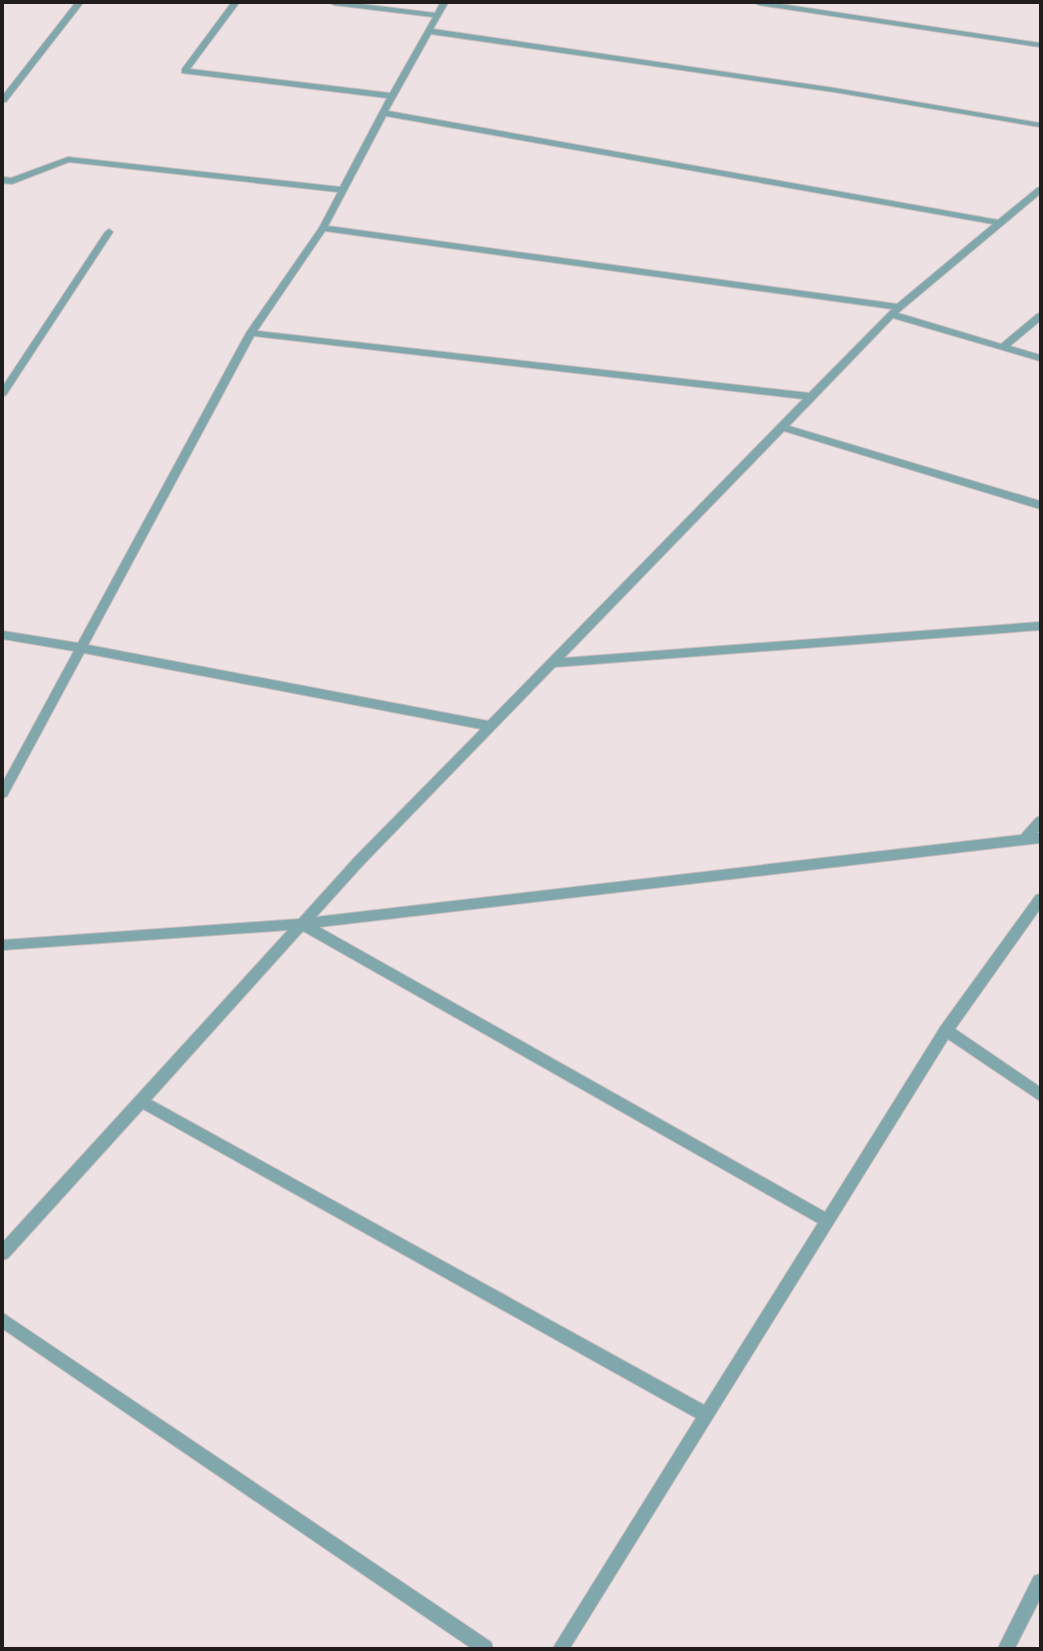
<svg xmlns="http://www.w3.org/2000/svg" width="1043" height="1651" viewBox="0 0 1043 1651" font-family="'PT Sans',sans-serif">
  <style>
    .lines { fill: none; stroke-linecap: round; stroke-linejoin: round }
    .minor-casing { stroke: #c8bebf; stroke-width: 2 }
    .minor { fill: #80a7ab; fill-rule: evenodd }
  </style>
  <rect width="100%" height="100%" fill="#ede1e3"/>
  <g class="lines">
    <defs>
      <g id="minor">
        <polygon points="75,3 83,3 6,102 3,102 3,95"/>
        <path d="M231,3h8l-49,66 200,24 43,-76 -99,-12 -4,-2h23l82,10 5,-10h8l-15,26 401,59 206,35v4l-206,-35 -403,-58 -43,77 610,109 39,-32 3,-1v7l-142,119 103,31 36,-30 3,-1v8l-30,25 30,9v6l-147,-43 -104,108 251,75v8l-256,-78 -220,227 476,-36v8l-485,37 -192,198 -47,52 705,-82 15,-17 4,-2v14l-3,3h3v10l-721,84 506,285 116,-186 95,-131 4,-1v15l-85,120 85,58v14l-92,-62 -378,609h-17l143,-230 -553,-309 -135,149 -5,2v-18l285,-312 -285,20v-10l296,-21 56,-62 126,-128 -397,-76 -77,143 -4,2v-16l71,-131 -71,-12v-8l75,12 168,-310 73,-105 19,-36 -269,-30 -57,22 -9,-1v-6l8,1 57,-21 272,30 47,-89 -205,-25v-4zM386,116l607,108 -96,80 -569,-78zM325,231l567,78 -83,84 -552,-62zM254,336l549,63 -315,322 -400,-76zM303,931l515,292 -114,182 -553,-305z"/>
        <polygon points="755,3 774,3 1040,43 1040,47 759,5"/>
        <polygon points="109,229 113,232 6,395 3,396 3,386 105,232"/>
        <polygon points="3,1313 491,1642 493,1648 471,1648 3,1329"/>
        <polygon points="1040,1574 1040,1599 1015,1648 998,1648 1034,1576"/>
      </g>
    </defs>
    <!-- minor casing -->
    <use href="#minor" class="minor-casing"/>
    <!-- minor -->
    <use href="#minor" class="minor"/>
  </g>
  <!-- border -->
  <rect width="1043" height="1651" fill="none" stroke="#211d1d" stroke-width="8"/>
</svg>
